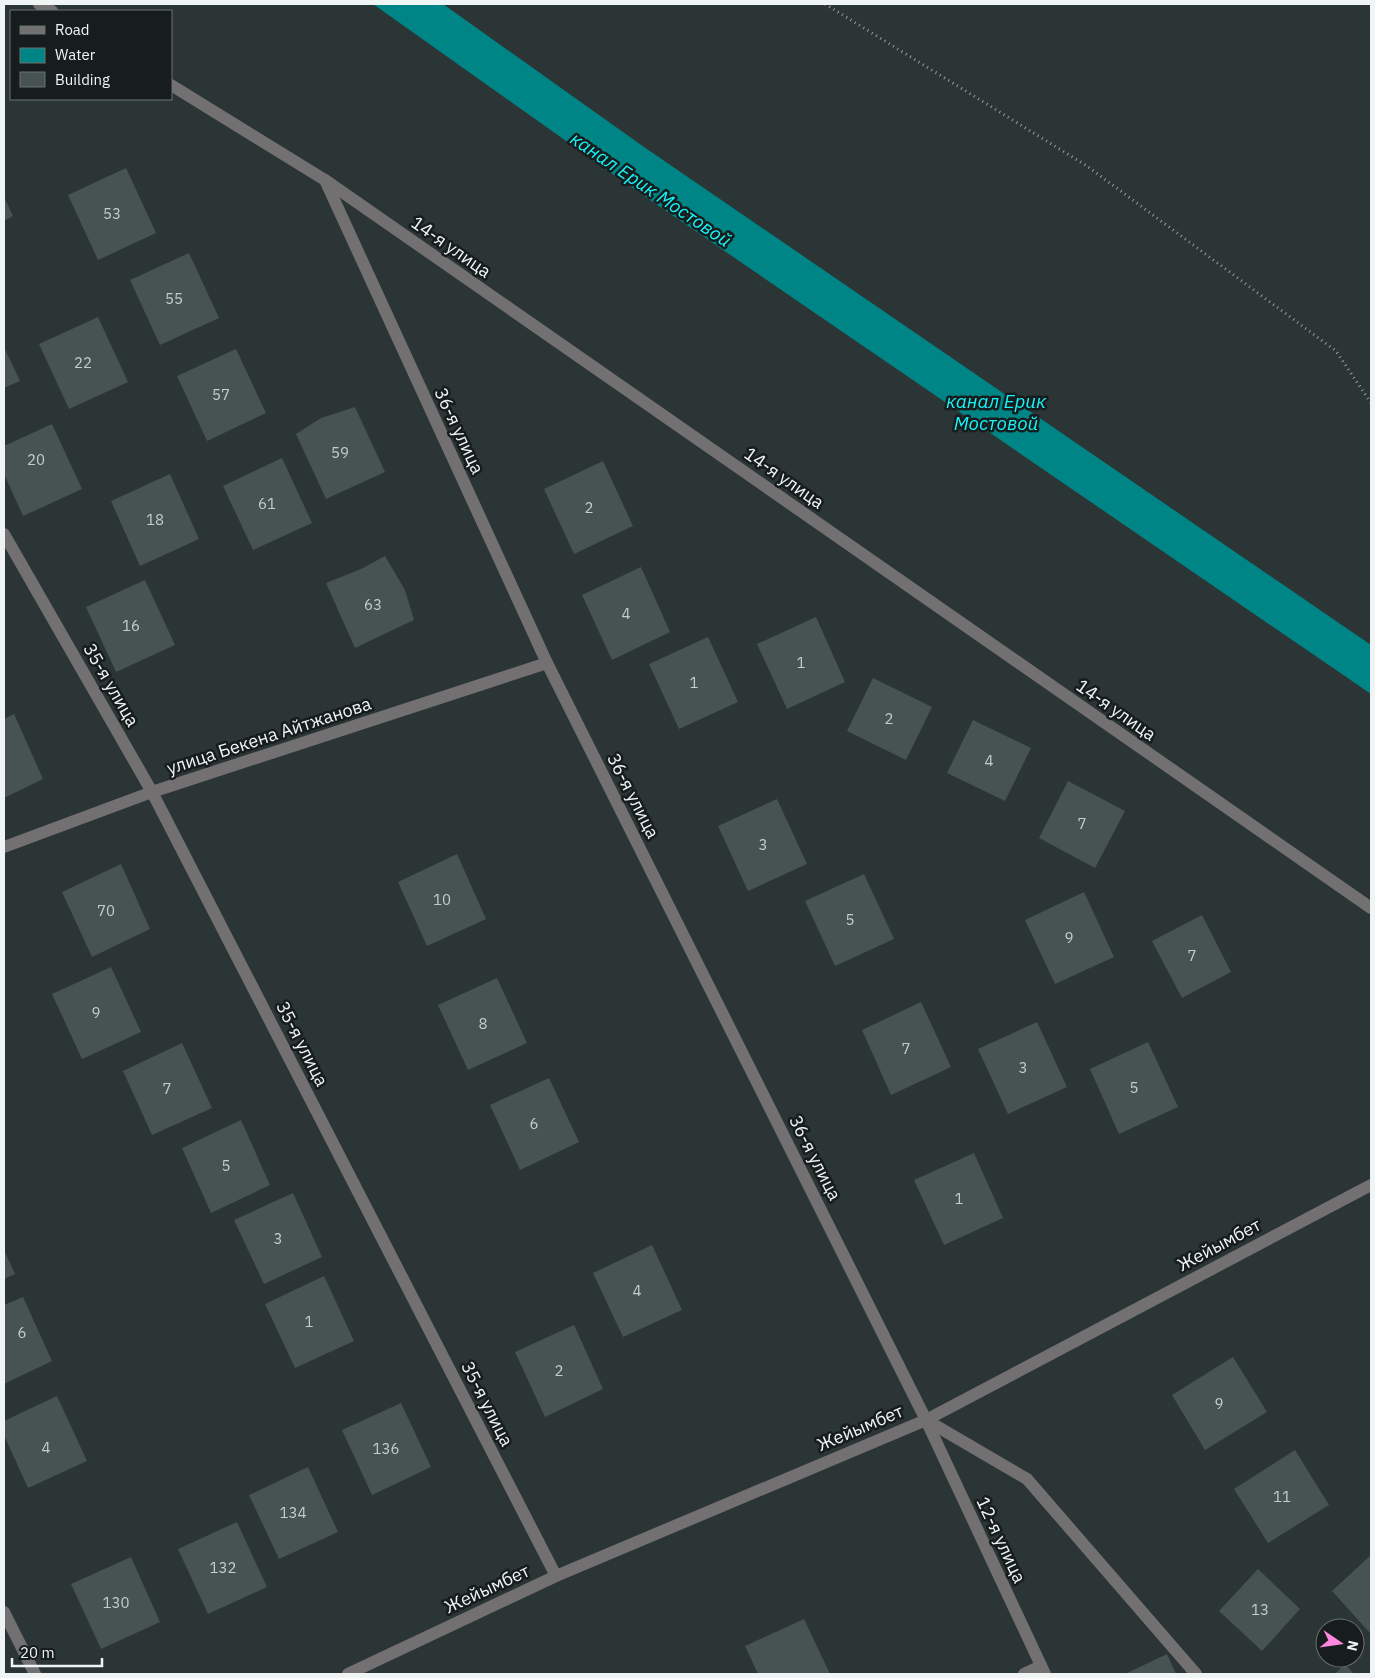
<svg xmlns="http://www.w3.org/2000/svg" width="1375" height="1678" viewBox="0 0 1375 1678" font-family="'IBM Plex Sans',sans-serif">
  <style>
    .water { fill: #008587 }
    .building { fill: #475252 }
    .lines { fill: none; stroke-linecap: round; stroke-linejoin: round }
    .path { stroke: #959c9c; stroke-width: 3; stroke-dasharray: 1 4; stroke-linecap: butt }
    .street { stroke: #737072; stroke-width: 12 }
    .labels { text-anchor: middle; stroke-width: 5; stroke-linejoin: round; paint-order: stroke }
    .number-label { font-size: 15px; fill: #c5cccc }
    .street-label { font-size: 18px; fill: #eff5f5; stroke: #171c1c }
    .water-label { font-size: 19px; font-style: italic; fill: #14f6fb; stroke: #171c1c }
  </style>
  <rect width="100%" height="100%" fill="#2b3535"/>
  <!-- water -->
  <polygon class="water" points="373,4 443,4 644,147 1371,645 1371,694 621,180"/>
  <!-- building -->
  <g class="building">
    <polygon points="126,168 156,233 98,260 68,195"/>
    <polygon points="4,197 13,216 4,221"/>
    <polygon points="189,253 219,318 160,345 130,280"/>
    <polygon points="98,317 128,382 69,409 39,344"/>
    <polygon points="4,347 20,381 4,388"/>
    <polygon points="236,349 266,413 207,441 177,376"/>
    <polygon points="355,407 385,472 326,499 296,434 321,418"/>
    <polygon points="52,424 82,489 23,516 4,474 4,446"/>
    <polygon points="282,458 312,523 253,550 223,486"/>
    <polygon points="603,461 633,526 574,554 544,489"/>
    <polygon points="170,474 199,539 140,566 111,501"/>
    <polygon points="385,556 405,590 414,620 355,648 326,583 361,569"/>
    <polygon points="641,567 670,632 612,660 582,595"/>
    <polygon points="145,580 175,645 116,672 86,607"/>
    <polygon points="816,617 845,682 787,709 757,644"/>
    <polygon points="708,637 738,702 679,729 649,664"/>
    <polygon points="873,678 932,707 906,760 847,731"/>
    <polygon points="14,714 43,779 4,798 4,719"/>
    <polygon points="973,720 1031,748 1005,801 947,773"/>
    <polygon points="1068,781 1125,811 1095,868 1039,838"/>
    <polygon points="777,799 807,864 748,891 718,826"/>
    <polygon points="457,854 486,919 427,946 398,882"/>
    <polygon points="121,864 150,929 92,957 62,892"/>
    <polygon points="864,874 894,939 835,966 805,901"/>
    <polygon points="1084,892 1114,957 1055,984 1025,920"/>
    <polygon points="1202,915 1231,972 1182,998 1152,941"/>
    <polygon points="111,967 141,1032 82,1059 52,994"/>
    <polygon points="497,978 527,1043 468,1070 438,1005"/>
    <polygon points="921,1002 951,1067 891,1095 862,1030"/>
    <polygon points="1037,1022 1067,1087 1008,1114 978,1049"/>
    <polygon points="1148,1042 1178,1107 1119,1134 1090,1069"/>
    <polygon points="182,1043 212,1108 152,1135 123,1071"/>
    <polygon points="549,1078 579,1142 520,1170 490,1105"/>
    <polygon points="241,1120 270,1185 211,1213 182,1148"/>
    <polygon points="974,1153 1003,1218 944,1245 914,1180"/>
    <polygon points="293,1193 322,1257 264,1284 234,1220"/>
    <polygon points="652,1245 682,1310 623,1337 593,1273"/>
    <polygon points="4,1250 15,1274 4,1279"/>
    <polygon points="324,1276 354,1341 295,1368 265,1304"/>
    <polygon points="23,1297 52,1361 4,1384 4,1305"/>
    <polygon points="574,1325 603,1389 545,1417 515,1352"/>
    <polygon points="1233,1357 1267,1412 1205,1450 1172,1395"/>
    <polygon points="57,1396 87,1461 28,1488 4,1435 4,1421"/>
    <polygon points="401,1403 431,1467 372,1495 342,1430"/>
    <polygon points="1295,1450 1329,1505 1268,1543 1234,1489"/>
    <polygon points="308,1467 338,1532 279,1559 249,1495"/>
    <polygon points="237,1522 267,1587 208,1614 178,1549"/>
    <polygon points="1371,1555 1371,1634 1332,1591"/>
    <polygon points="131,1557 160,1622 101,1649 71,1584"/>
    <polygon points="1258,1569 1300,1609 1262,1651 1219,1611"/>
    <polygon points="804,1619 830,1674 758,1674 745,1646"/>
    <polygon points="1167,1654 1176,1674 1125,1674"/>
    <polygon points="1345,1664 1354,1674 1335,1674"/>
  </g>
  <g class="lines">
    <!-- path -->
    <polyline class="path" points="825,4 1087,166 1336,351 1371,403"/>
    <!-- street -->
    <g class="street">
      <polyline points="39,4 52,11"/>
      <polyline points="171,85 325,180 1371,908"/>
      <polyline points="325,180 547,663 926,1420 1045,1674"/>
      <polyline points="4,534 152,792 556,1576"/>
      <polyline points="4,847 152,792 547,663"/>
      <polyline points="926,1420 1027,1479 1196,1674"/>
      <polyline points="4,1612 35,1674"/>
      <polyline points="348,1674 556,1576 926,1420 1371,1185"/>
      <polyline points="1024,1674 1041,1666"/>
    </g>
  </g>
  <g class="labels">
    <!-- number labels -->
    <g class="number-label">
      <text x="112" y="219">53</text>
      <text x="174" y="304">55</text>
      <text x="83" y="368">22</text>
      <text x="221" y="400">57</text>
      <text x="340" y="458">59</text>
      <text x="36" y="465">20</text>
      <text x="267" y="509">61</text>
      <text x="589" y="513">2</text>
      <text x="155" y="525">18</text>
      <text x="373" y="610">63</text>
      <text x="626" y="619">4</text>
      <text x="131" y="631">16</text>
      <text x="801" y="668">1</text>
      <text x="694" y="688">1</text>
      <text x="889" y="724">2</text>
      <text x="989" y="766">4</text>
      <text x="1082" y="829">7</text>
      <text x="763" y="850">3</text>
      <text x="442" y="905">10</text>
      <text x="106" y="916">70</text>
      <text x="850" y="925">5</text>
      <text x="1069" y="943">9</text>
      <text x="1192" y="961">7</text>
      <text x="96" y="1018">9</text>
      <text x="483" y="1029">8</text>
      <text x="906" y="1054">7</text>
      <text x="1023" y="1073">3</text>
      <text x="1134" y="1093">5</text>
      <text x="167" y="1094">7</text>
      <text x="534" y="1129">6</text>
      <text x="226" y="1171">5</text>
      <text x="959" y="1204">1</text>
      <text x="278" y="1244">3</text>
      <text x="637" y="1296">4</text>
      <text x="309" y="1327">1</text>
      <text x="22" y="1338">6</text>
      <text x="559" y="1376">2</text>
      <text x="1219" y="1409">9</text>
      <text x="46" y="1453">4</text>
      <text x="386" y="1454">136</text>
      <text x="1282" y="1502">11</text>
      <text x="293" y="1518">134</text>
      <text x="223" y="1573">132</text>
      <text x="116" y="1608">130</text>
      <text x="1260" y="1615">13</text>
    </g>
    <!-- street labels -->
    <g class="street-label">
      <text transform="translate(451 247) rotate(35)" y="6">14-я улица</text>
      <text transform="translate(459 431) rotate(65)" y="6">36-я улица</text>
      <text transform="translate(784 478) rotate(35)" y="6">14-я улица</text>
      <text transform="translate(111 685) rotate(60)" y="6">35-я улица</text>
      <text transform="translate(1116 710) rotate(35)" y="6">14-я улица</text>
      <text transform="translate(269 736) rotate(-18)" y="6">улица Бекена Айтжанова</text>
      <text transform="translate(633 796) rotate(63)" y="6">36-я улица</text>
      <text transform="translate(302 1044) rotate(63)" y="6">35-я улица</text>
      <text transform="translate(815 1158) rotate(63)" y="6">36-я улица</text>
      <text transform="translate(1219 1245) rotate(-28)" y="6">Жейымбет</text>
      <text transform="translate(487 1404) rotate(63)" y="6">35-я улица</text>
      <text transform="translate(860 1428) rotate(-23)" y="6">Жейымбет</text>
      <text transform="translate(1001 1540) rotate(65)" y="6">12-я улица</text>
      <text transform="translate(487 1589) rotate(-25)" y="6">Жейымбет</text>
    </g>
    <!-- water labels -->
    <g class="water-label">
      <text transform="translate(651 189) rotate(34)" y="7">канал Ерик Мостовой</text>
      <text x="996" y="408">канал Ерик<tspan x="996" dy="22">Мостовой</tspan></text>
    </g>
  </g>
  <!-- border -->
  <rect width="1375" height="1678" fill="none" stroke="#eff5f5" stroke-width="10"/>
  <!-- legend -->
  <rect x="10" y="10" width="162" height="90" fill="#171c1c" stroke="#6d7373"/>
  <rect x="20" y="26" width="25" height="8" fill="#737072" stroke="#6d7373"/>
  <text x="55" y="35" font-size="15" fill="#eff5f5">Road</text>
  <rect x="20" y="48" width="25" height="15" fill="#008587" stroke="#6d7373"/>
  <text x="55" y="60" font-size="15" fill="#eff5f5">Water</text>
  <rect x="20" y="72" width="25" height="15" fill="#475252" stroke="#6d7373"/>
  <text x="55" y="85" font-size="15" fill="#eff5f5">Building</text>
  <!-- north arrow -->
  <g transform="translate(1340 1643) rotate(103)"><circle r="24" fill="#171c1c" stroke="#6d7373"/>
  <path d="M0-4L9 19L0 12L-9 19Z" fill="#fe86e1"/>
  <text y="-8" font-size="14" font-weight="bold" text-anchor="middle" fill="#eff5f5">N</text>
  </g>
  <!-- scale -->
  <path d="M12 1658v8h90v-8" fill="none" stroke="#eff5f5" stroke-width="2.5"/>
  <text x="20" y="1658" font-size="15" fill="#eff5f5" stroke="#171c1c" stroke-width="4" paint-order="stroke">20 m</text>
</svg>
